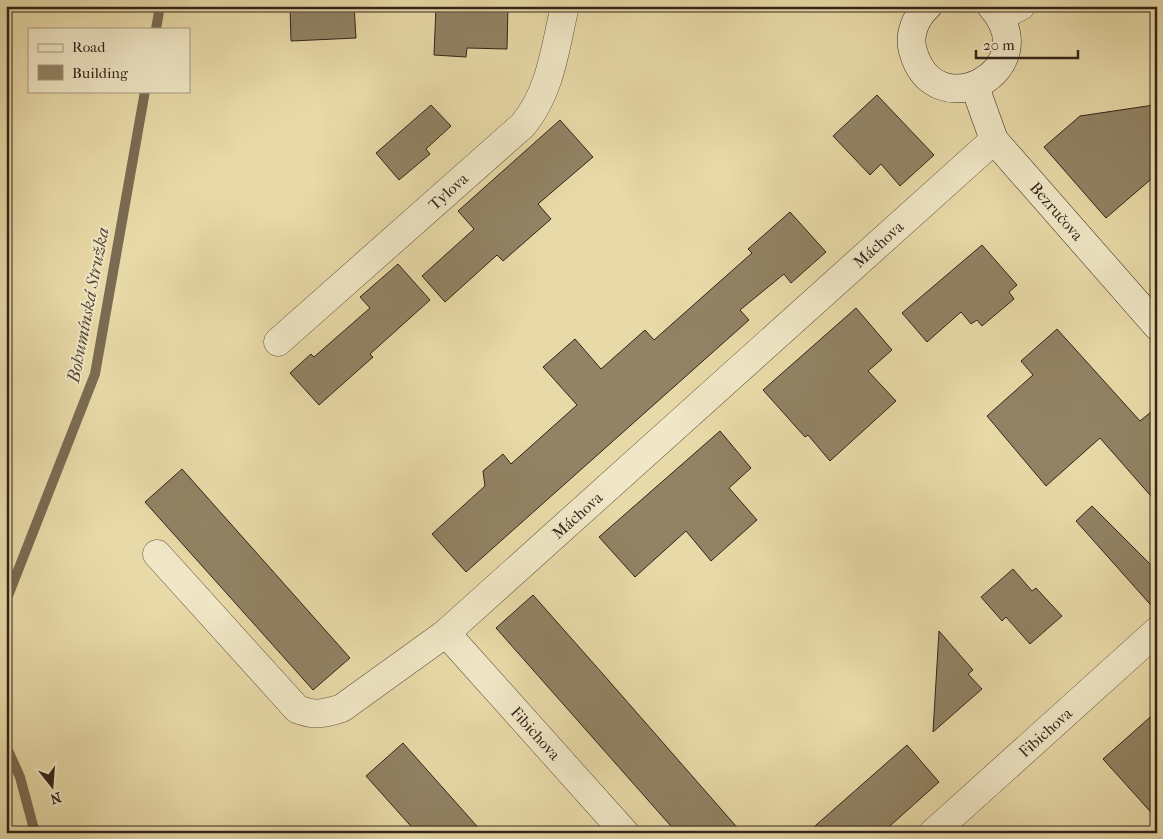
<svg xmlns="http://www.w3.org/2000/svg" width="1163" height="839" viewBox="0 0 1163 839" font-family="'IM FELL French Canon',serif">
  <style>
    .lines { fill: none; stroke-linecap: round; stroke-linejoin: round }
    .stream { stroke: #7a6c53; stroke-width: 10 }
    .building { fill: #918364; stroke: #33241b }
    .minor-casing { stroke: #60523e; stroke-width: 29 }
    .secondary-casing { stroke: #33241b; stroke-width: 29 }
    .minor { stroke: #f0e7c6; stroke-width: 28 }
    .secondary { stroke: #f0e7c6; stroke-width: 28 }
    .labels { text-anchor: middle; stroke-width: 4; stroke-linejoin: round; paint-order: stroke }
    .street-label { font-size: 16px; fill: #33241b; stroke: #f0e7c6 }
    .water-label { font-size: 18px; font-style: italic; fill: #574837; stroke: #f0e7c6 }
  </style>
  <rect width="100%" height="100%" fill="#e8daa8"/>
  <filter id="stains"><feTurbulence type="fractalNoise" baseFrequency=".004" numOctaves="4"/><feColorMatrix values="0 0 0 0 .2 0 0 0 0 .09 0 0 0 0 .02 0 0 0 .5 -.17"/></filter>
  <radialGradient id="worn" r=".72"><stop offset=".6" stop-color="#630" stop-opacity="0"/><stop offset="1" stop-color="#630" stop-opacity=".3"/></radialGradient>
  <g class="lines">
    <!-- stream -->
    <g class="stream">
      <polyline points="156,29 160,6"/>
      <polyline points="6,601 95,374 145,91"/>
      <polyline points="6,746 20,777 35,833"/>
    </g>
  </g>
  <!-- building -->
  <g class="building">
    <polygon points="290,6 354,6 356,38 291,41"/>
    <polygon points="436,6 508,6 507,49 467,48 466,57 434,55"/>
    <polygon points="877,95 934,155 900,186 881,164 870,175 833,136"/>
    <polygon points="431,105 451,126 426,149 430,154 399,180 376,153"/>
    <polygon points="1154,105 1157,125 1157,174 1106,218 1044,147 1080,116"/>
    <polygon points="560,120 593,157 538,204 551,219 503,261 497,255 445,302 422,276 474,229 458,211"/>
    <polygon points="790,212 826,252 791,283 784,274 740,310 749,320 466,572 432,534 485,486 483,471 503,454 511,464 577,405 543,367 575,339 601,369 645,330 654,340 752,253 748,249"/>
    <polygon points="982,245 1017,285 1009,292 1014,299 982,326 977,320 971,324 961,312 927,342 902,313"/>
    <polygon points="398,264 430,300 370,354 373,357 319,405 290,373 311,354 314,357 370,308 360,297"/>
    <polygon points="856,308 892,350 868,371 896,401 830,461 808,435 805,437 763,390"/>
    <polygon points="1057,329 1140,421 1157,407 1157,503 1100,438 1046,486 987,416 1033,375 1021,361"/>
    <polygon points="720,431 751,468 729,488 757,520 711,561 686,531 635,577 599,537"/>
    <polygon points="182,469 350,658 313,690 145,502"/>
    <polygon points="1092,506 1157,571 1157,612 1076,521"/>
    <polygon points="1013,569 1032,591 1036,588 1062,616 1030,644 1006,617 1002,621 981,597"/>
    <polygon points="533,595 602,673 742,833 677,833 496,628"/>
    <polygon points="939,631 973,670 968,674 982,689 933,732"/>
    <polygon points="1157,711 1157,819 1103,759"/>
    <polygon points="403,743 483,833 417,833 366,776"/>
    <polygon points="907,745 939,782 882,833 807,833"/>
  </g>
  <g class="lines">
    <defs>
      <g id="minor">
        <polyline points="1000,17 1021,6"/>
        <path d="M278,342l245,-217c28,-34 32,-77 42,-119"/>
        <path d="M157,554l140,155c17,7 27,5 45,-1l104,-75 548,-493"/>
        <polyline points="446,633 625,833"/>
        <polyline points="933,833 1157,631"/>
      </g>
      <g id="secondary">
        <path d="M928,6c-12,11 -20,28 -15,45 22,79 135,18 78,-45"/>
        <polyline points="975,87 994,140 1157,326"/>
      </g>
    </defs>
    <!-- minor casing -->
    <use href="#minor" class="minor-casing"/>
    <!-- secondary casing -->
    <use href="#secondary" class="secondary-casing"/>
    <!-- minor -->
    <use href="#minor" class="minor"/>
    <!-- secondary -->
    <use href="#secondary" class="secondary"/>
  </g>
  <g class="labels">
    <!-- street labels -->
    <g class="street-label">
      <text transform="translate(448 191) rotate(-42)" y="6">Tylova</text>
      <text transform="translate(1057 211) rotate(49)" y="6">Bezručova</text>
      <text transform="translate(878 244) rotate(-42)" y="6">Máchova</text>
      <text transform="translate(577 515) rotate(-42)" y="6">Máchova</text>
      <text transform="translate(1045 732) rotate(-42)" y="6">Fibichova</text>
      <text transform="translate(536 733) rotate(48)" y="6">Fibichova</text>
    </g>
    <!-- water labels -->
    <g class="water-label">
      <text transform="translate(88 305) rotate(-79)" y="6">Bohumínská Stružka</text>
    </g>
  </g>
  <!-- margin -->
  <rect width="1163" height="839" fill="none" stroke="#e8daa8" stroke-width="25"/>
  <rect x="8" y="8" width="1148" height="824" fill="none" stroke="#33241b" stroke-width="2.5"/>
  <rect x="12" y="12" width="1138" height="814" fill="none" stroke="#33241b"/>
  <!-- legend -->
  <rect x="28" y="28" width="162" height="65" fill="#f0e7c6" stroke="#a49982"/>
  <rect x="38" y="44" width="25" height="8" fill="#f0e7c6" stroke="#a49982"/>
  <text x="72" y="52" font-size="15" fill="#33241b">Road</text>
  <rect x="38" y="65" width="25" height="15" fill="#918364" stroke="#a49982"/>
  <text x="72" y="78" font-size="15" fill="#33241b">Building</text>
  <!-- north arrow -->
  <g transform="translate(52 786) rotate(163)" stroke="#f0e7c6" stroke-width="4" paint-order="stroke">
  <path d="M0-4L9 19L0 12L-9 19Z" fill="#33241b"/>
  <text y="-8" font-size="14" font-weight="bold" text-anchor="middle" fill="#33241b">N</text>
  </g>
  <!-- scale -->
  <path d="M976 50v8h102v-8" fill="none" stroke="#33241b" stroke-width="2.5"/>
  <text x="983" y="50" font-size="15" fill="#33241b" stroke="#f0e7c6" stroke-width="4" paint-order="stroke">20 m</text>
  <rect width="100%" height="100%" filter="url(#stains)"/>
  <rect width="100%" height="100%" fill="url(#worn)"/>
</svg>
